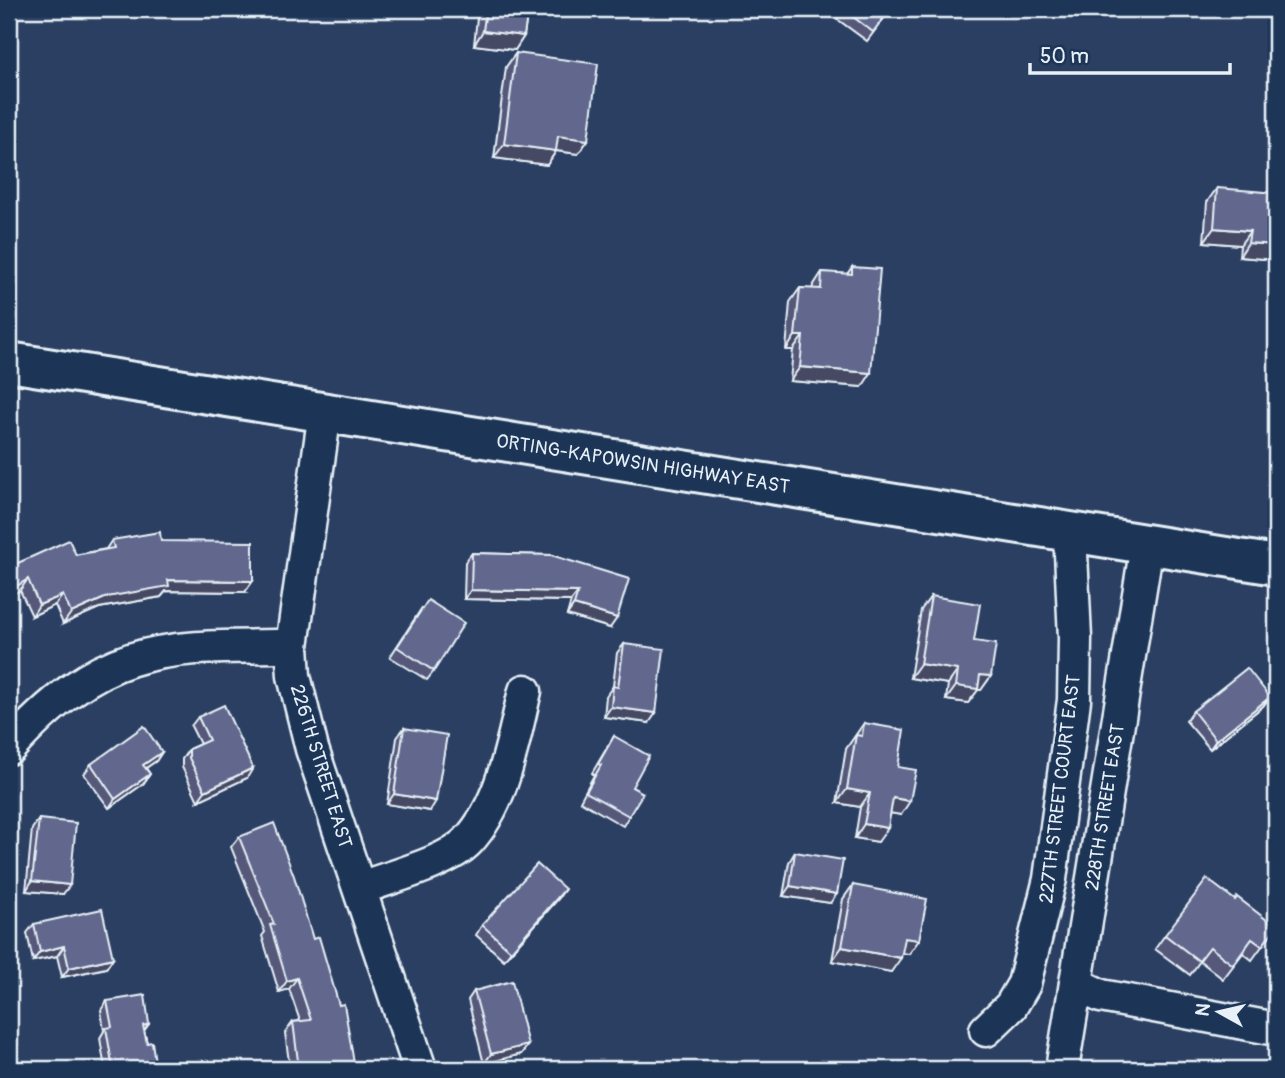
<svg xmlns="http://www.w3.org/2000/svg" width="1285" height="1078" viewBox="0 0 1285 1078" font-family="Pangolin,sans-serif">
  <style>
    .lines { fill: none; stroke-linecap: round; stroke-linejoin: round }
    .street-casing { stroke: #e8f1f8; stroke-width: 37 }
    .secondary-casing { stroke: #e8f1f8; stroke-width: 44 }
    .street { stroke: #1d3557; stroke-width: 32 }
    .secondary { stroke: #1d3557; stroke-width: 38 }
    .wall { fill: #545979; stroke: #e8f1f8; stroke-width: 2 }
    .shaded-wall { fill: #454863; stroke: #e8f1f8; stroke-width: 2 }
    .building { fill: #62678d; stroke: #e8f1f8; stroke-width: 2 }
    .labels { text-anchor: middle; stroke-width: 7; stroke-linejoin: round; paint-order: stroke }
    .street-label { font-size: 19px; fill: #e8f1f8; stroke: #1d3557 }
  </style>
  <rect width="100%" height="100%" fill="#2b3f62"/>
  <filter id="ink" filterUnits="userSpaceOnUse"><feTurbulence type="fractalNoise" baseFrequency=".0143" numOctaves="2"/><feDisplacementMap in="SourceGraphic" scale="14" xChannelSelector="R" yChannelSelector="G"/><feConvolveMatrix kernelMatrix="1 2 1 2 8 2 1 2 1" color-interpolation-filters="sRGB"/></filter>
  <g filter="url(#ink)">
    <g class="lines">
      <defs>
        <g id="street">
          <polyline points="325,412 292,646 294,676 312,749 420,1069"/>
          <path d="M9,748c95,-105 150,-101 283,-102"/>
          <path d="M361,888c29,-11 86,-25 107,-47 36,-39 45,-101 57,-150"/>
          <polyline points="1076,984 1101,996 1276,1029"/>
          <polyline points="986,1030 1011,1006 1024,984 1050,879 1074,700 1075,638 1070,532"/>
          <polyline points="1062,1069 1147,545"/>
        </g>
        <polyline id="secondary" points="9,362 1276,565"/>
      </defs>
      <!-- street casing -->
      <use href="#street" class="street-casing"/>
      <!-- secondary casing -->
      <use href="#secondary" class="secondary-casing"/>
      <!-- street -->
      <use href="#street" class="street"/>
      <!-- secondary -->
      <use href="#secondary" class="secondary"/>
    </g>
    <!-- wall -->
    <g class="wall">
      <polygon points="478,9 528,9 524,36 515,50 474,45"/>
      <polygon points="845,9 891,9 867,41 837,19"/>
      <polygon points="516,53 588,140 578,154 556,151 547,165 494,158 506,67"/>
      <polygon points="1217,188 1276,204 1276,260 1239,257 1240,245 1204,242 1207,202"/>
      <polygon points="852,267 862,387 790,381 793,350 786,350 790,302 800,288 812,289 813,286 822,272 847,274"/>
      <polygon points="112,540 161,541 245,592 166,591 161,597 99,608 63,624 55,605 32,616 9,567 106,549"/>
      <polygon points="472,553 551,555 610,628 567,615 571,601 464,599 465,562"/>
      <polygon points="931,596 974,641 991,676 981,690 978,690 968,703 946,700 948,684 910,678 921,610"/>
      <polygon points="421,609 434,671 427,680 390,657"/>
      <polygon points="624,644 649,723 604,717 606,696 613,686 617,653"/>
      <polygon points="1270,697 1263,706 1210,749 1186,721 1193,711"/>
      <polygon points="198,717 247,778 198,801 182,767 182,759 189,749 200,744 191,726"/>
      <polygon points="864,723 898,767 901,815 891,813 878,842 855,838 860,807 837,803 846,749"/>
      <polygon points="404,728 430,811 387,804 397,738"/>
      <polygon points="614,736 632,787 629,816 623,826 580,801 594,775 592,773"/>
      <polygon points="162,752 156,761 146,768 150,774 143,784 109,808 84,774 91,764"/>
      <polygon points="39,819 63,894 26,891 32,829"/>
      <polygon points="239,837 313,939 355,1069 290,1069 285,1033 293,1022 300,1021 289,989 279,992 262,936 265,932 231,847"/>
      <polygon points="795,852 830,903 783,896 789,862"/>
      <polygon points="853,885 909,954 902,953 891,972 832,961 843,899"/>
      <polygon points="558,899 504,960 476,935 482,925"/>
      <polygon points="1235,900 1276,927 1252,960 1243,953 1223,979 1200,961 1190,975 1155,949 1165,935"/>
      <polygon points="34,924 113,958 106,968 62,977 57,956 33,961 27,933"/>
      <polygon points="474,991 528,1045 521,1054 484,1064 468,1000"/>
      <polygon points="107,1001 149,1024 144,1031 147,1043 155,1062 150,1069 105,1069 100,1038 104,1031 101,1010"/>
    </g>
    <!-- shaded-wall -->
    <g class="shaded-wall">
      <polygon points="483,31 524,36 515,50 474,45"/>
      <polygon points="558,136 588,140 578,154 549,150"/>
      <polygon points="504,144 556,151 547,165 494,158"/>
      <polygon points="1214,228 1250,231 1240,245 1204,242"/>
      <polygon points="1248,243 1276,245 1276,260 1239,257"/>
      <polygon points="795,336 803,336 793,350 786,350"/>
      <polygon points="800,367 871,373 862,387 790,381"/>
      <polygon points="28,579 20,590 9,597 9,591"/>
      <polygon points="168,580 253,581 245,592 166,591 161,597 99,608 63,624 71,613 107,597"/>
      <polygon points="471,590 578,592 571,601 464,599"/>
      <polygon points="63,595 55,605 32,616 39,605"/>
      <polygon points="574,605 617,618 610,628 567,615"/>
      <polygon points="920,664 958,670 948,684 910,678"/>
      <polygon points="980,675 991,676 981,690 978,690 968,703 946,700 956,686"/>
      <polygon points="1270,697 1263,706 1210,749 1216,740"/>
      <polygon points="611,707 656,713 649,723 604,717"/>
      <polygon points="162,752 156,761 137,774 143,765"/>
      <polygon points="253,768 247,778 198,801 205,791"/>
      <polygon points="150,774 143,784 109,808 115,799"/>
      <polygon points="847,789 870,793 860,807 837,803"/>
      <polygon points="394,794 436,801 430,811 387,804"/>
      <polygon points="893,798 910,801 901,815 883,812"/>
      <polygon points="864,824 888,828 878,842 855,838"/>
      <polygon points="32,881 70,885 63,894 26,891"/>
      <polygon points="790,886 837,894 830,903 783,896"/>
      <polygon points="565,889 558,899 504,960 511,951"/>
      <polygon points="905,938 919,940 909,954 896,952"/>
      <polygon points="64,946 57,956 33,961 40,952"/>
      <polygon points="842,947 901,958 891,972 832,961"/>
      <polygon points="113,958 106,968 62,977 69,968"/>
      <polygon points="297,978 289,989 279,992 287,981"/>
      <polygon points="528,1045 521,1054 484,1064 491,1054"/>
      <polygon points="155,1062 150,1069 112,1069 113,1069"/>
    </g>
    <!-- building -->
    <g class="building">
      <polygon points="486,9 528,9 524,36 483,31"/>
      <polygon points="845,9 890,9 873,32 844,10"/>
      <polygon points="516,53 598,64 588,140 558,136 556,151 504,144"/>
      <polygon points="1217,188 1276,193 1275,204 1276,204 1276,245 1248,243 1250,231 1214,228"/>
      <polygon points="852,267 880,269 871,373 800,367 803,336 795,336 800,288 821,289 822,272 852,274"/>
      <polygon points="160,532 161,541 253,542 253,581 168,580 169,586 107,597 71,613 63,595 39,605 28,579 9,591 9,567 69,540 76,555 114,548 112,540"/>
      <polygon points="472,553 551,555 629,579 617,618 574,605 578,592 471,590"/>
      <polygon points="931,596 980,604 974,641 996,644 991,676 980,675 978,689 956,686 958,670 920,664"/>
      <polygon points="428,600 464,623 434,671 397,647"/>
      <polygon points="624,644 664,649 656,713 611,707 613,686 618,687"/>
      <polygon points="1247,668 1270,697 1216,740 1193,711"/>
      <polygon points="224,705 253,768 205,791 189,758 189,749 209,740 198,717"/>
      <polygon points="864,723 904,730 898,767 916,770 910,801 893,798 888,828 864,824 870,793 847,789 856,735 862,736"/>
      <polygon points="144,726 162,752 143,765 150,774 115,799 91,764"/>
      <polygon points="404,728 447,735 436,801 394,794"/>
      <polygon points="614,736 649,756 632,787 643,793 629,816 586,792 601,765 598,764"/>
      <polygon points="39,819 76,823 70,885 32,881"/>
      <polygon points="274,823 294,876 313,939 319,937 339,1005 344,1004 355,1069 312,1069 312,1067 299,1069 293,1022 311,1020 297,978 287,981 270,925 274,924 239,837"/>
      <polygon points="795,852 843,860 837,894 790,886"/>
      <polygon points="537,864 565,889 511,951 482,925"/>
      <polygon points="1207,879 1235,900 1237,897 1276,927 1262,946 1252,939 1233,965 1210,947 1199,961 1165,935"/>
      <polygon points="853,885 927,899 919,940 905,938 901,958 842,947"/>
      <polygon points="102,909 113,958 69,968 64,946 40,952 34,924"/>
      <polygon points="512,981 528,1045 491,1054 474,991"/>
      <polygon points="145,995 149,1024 143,1026 147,1043 152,1042 155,1062 113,1069 106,1028 112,1027 107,1001"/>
    </g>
  </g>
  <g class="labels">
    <!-- street labels -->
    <g class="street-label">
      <text transform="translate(643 463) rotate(9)" y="7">ORTING-KAPOWSIN HIGHWAY EAST</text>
      <text transform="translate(322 766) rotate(73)" y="7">226TH STREET EAST</text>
      <text transform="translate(1059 789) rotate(-83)" y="7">227TH STREET COURT EAST</text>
      <text transform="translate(1104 807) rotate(-81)" y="7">228TH STREET EAST</text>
    </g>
  </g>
  <!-- margin -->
  <rect width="1285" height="1078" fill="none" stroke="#1d3557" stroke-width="35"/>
  <rect x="18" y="18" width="1250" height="1043" fill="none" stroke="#e8f1f8" stroke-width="2.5" filter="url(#ink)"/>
  <!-- north arrow -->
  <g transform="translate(1219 1012) rotate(278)" stroke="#1d3557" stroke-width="5" paint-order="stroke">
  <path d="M0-5L12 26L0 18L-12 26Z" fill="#e8f1f8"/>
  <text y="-10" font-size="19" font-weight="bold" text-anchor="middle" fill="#e8f1f8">N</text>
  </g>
  <!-- scale -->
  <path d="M1030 63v10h200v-10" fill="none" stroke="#e8f1f8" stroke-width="3.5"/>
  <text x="1040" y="63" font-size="21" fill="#e8f1f8" stroke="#1d3557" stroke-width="5" paint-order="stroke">50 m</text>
</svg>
